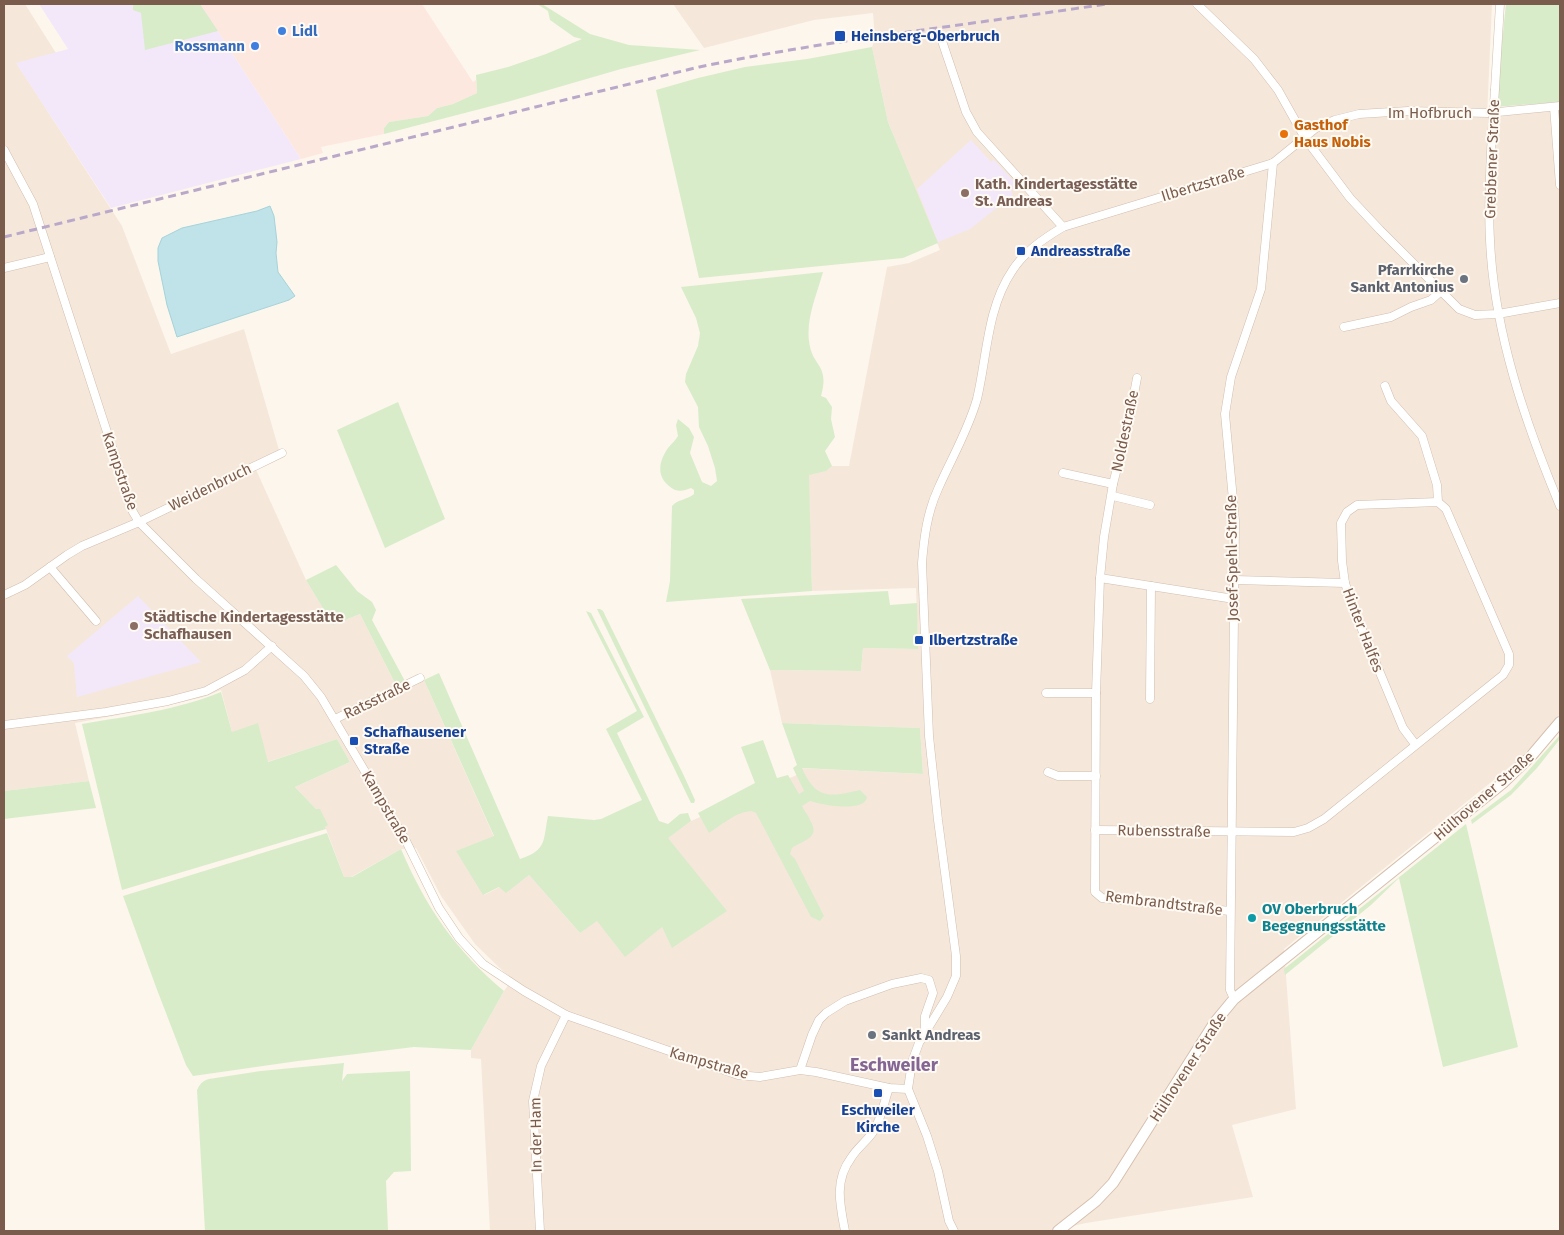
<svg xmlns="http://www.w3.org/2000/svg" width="1564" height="1235" viewBox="0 0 1564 1235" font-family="'Fira Sans',sans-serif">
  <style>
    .residential { fill: #f5e8da }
    .commercial { fill: #fde8e0 }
    .education { fill: #f3e8fa }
    .green { fill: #d8ecc9 }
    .water { fill: #bfe3e8; stroke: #a5d3da }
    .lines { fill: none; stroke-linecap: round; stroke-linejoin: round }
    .minor-casing { stroke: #d1beb0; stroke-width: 9 }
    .secondary-casing { stroke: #d6c0b0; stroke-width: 12 }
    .minor { stroke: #fff; stroke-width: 8 }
    .secondary { stroke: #fff; stroke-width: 10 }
    .rail { stroke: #b9a8c9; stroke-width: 3; stroke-dasharray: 8 5; stroke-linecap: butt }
    .minor-bridge-casing { stroke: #d1beb0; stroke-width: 9; stroke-linecap: butt }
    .minor-bridge { stroke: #fff; stroke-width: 8 }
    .shop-dot { fill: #3f7fe0; stroke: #fffaf3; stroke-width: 2 }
    .transit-dot { fill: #1a4fb4; stroke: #fffaf3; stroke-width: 2 }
    .food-dot { fill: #e8710a; stroke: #fffaf3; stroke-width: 2 }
    .education-dot { fill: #8d6e63; stroke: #fffaf3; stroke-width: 2 }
    .worship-dot { fill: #6b7280; stroke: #fffaf3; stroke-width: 2 }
    .culture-dot { fill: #0f9aa8; stroke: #fffaf3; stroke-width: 2 }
    .labels { text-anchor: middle; stroke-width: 4; stroke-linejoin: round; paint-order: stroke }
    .shop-label { font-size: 15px; font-weight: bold; fill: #366cbe; stroke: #fffaf3; text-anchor: start }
    .transit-label { font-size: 15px; font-weight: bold; fill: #164399; stroke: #fffaf3; text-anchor: start }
    .street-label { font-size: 15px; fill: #7a5c4d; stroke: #fffaf3 }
    .food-label { font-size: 15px; font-weight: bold; fill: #c56008; stroke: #fffaf3; text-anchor: start }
    .education-label { font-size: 15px; font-weight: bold; fill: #785e54; stroke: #fffaf3; text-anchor: start }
    .worship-label { font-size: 15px; font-weight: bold; fill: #5b616d; stroke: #fffaf3; text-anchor: end }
    .culture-label { font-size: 15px; font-weight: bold; fill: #0d838f; stroke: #fffaf3; text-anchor: start }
    .quarter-label { font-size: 18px; font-weight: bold; fill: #846695; stroke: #fffaf3 }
  </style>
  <rect width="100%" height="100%" fill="#fdf6ec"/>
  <!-- residential -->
  <polygon class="residential" points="4,4 25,4 56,53 17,64 122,226 171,354 244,329 279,450 253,463 306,580 333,625 360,614 399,691 424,680 494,837 484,895 500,887 506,892 529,875 580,933 596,920 662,927 673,948 667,838 691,821 799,774 797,768 923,774 920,728 782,723 770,670 861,671 863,648 918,649 916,588 812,591 808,466 849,466 887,267 909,263 940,250 888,122 872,47 875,39 873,13 814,20 704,48 673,4 1492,4 1487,117 1560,109 1560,714 1542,736 1516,762 1284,949 1296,1109 1232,1125 1253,1197 1086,1223 1051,1231 490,1231 481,1059 471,1058 471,1050 504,991 512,980 475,944 441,896 416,848 401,849 351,877 344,877 326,829 316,809 295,787 350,762 337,739 267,762 232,732 221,690 204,697 156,708 75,723 89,781 4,791"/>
  <!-- commercial -->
  <polygon class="commercial" points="200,4 422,4 473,82 476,80 477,93 453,104 437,108 428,116 389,122 384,128 384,134 321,147 323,153 301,159"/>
  <!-- education -->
  <g class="education">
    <polygon points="39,4 200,4 301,159 111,208 16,63 68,49"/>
    <polygon points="971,140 991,162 994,160 1017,185 1011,191 1013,195 970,229 938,242 917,189"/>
    <polygon points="138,596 201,662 77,697 74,663 67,656"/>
  </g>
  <!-- green -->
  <g class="green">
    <polygon points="133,4 200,4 218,31 145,50 141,13 133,10"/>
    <polygon points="537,4 542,4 590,34 629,45 700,50 621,69 507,102 384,134 384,128 389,122 428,116 437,108 453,104 477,93 476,75 508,67 546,54 582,39 574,37 550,20 548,11"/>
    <polygon points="1506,4 1560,4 1560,102 1495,107"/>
    <polygon points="872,47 888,122 938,243 903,258 699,278 656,90 698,78 745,67 807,59"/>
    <path d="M823,272c-6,22 -17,46 -14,69 3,27 21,22 12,55l5,2 6,9 -1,12 4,18 -10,14 7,15 -6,5 -17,4 3,116 -146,11 4,-21 2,-75c6,-7 15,-6 22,-12v-4l-3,-2c-8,3 -14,5 -22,-2 -13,-11 -10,-25 -1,-38 3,-4 7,-7 10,-12l-2,-11 2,-6 11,9 5,9 -4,16 12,29 9,4 6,-5 -2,-13 -7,-22 -9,-19 -1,-20 -13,-25 1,-8 12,-28 2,-13 -4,-15 -15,-31z"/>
    <polygon points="398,402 445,519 385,548 337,430"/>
    <polygon points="336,565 357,591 372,602 376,610 372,620 406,683 397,687 360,614 333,625 306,580"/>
    <polygon points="888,591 890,605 917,603 918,649 863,648 861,671 770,670 741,599"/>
    <polygon points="597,609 600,609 603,611 684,776 695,800 694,803 691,803"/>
    <path d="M586,611l5,2 53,104 -27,16 42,88 9,3 12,-10 8,-1 3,8 -23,17 59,73 -55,37 -10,-21 -37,30 -28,-36 -17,12 -51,-58 -23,18 -7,-6 -16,8 -27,-44 38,-15 -70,-156 15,-7 81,186c28,-9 23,-20 28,-43l46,4 7,-1 41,-19 -36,-71 31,-18z"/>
    <path d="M221,692l11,40 26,-9 10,39 69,-23 13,23 -55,25 21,22h4l8,16 -3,2 1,2 -204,61 -40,-166c47,-8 95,-14 139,-32z"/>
    <path d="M782,723l138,5 3,46 -121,-6c14,32 28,29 58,22l7,7c-2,16 -46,8 -57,4l-8,5c2,5 6,8 8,14 11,18 -6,20 -18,28l-2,6 5,5 28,55 1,2 -4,5 -9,-4 -55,-104c-11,-8 -36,13 -47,20l-11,-20 57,-30 -14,-36 22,-7 14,38 11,-3 11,19 5,-3 -11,-23 4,-3z"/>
    <polygon points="1560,735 1560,739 1537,768 1511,795 1472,824 1471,820 1511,790"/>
    <polygon points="89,781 96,808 4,819 4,791"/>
    <polygon points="1466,824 1518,1047 1443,1067 1399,878 1371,905 1285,975 1284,969"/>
    <path d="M327,833l17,44h8l49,-28c24,57 55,102 103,142l-33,59 -57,-3 -116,14 -105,15 -7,-11 -30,-78 -33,-91z"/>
    <path d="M344,1063l-2,18 5,-7 63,-3 1,100 -17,1 -8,9 2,50h-183l-8,-141c3,-6 5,-9 12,-11l52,-8z"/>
  </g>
  <!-- water -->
  <polygon class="water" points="270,206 274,216 277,242 276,253 278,272 295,296 289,300 177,337 167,305 158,261 158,248 162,238 182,228 257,211"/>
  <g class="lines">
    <defs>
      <g id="minor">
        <polyline points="1197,4 1254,59 1278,90 1305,138 1350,198 1380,230 1459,309 1475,315 1498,314 1560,303"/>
        <polyline points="940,35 966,112 977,132 1063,227"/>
        <polyline points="1495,89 1500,4"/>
        <polyline points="1554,107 1560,185"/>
        <path d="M1492,134c-2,35 -4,71 -2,106 4,92 35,182 70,266"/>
        <polyline points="4,150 33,204 133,512 139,522 196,579 304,676 321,697 406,841 439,908 459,938 483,964 524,991 566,1015 738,1075 760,1077 800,1070 816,1072 889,1088 908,1089"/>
        <polyline points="4,268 50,257"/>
        <polyline points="1344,327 1391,317 1411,307 1431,300 1441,291"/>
        <polyline points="1385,386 1391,401 1422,436 1437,485 1438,502"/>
        <polyline points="1063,473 1113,484"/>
        <polyline points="1113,496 1150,505"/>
        <polyline points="50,567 96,621"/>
        <polyline points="1100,578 1104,537 1113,484 1129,421 1137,378"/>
        <polyline points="1235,580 1345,583"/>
        <polyline points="4,595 25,585 67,555 82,546 139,522 282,453"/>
        <polyline points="1046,693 1096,693"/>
        <polyline points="1150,699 1151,586"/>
        <polyline points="335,719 420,678"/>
        <polyline points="4,725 106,712 168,701 206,691 245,670 272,646"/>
        <polyline points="1048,772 1058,776 1096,776"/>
        <polyline points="1095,830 1294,832 1308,828 1324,819 1503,675 1509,665 1509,654 1446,509 1438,502 1357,505 1347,512 1341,523 1342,561 1345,583 1353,608 1403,728 1415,744"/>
        <polyline points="1230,911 1102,898 1095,892 1096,693 1100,578 1234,599"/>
        <polyline points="1234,999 1230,990 1235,521 1225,414 1231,377 1261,289 1273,163"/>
        <polyline points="800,1070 812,1035 819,1020 826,1013 845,1001 892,984 921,978 929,980 933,993 925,1016 925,1032"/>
        <polyline points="540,1231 533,1101 541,1066 566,1015"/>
        <path d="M845,1231c-5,-26 -11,-50 6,-73 6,-10 16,-17 22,-26 8,-12 11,-30 16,-44"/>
        <path d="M954,1231l-5,-10 -11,-50 -11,-35 -19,-47 4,-27 7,-19 28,-46 9,-21v-20l-18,-136 -9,-84 -7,-173c2,-25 5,-50 16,-74 13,-30 30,-58 39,-90 10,-42 10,-91 35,-128 12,-19 31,-32 51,-44l210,-64 43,-35 19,-8 24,-6 49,-3 80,2 72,-7"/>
      </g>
      <polyline id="secondary" points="1058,1231 1096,1201 1113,1183 1215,1022 1234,999 1504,782 1532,755 1560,722"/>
    </defs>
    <!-- minor casing -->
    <use href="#minor" class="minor-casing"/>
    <!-- secondary casing -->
    <use href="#secondary" class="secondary-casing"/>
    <!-- minor -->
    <use href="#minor" class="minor"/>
    <!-- secondary -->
    <use href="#secondary" class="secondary"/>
    <!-- rail -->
    <path class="rail" d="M4,237l695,-170c134,-28 271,-42 407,-63"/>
    <defs>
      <polyline id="minor-bridge" points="1492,134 1495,89"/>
    </defs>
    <!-- minor-bridge casing -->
    <use href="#minor-bridge" class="minor-bridge-casing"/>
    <!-- minor-bridge -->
    <use href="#minor-bridge" class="minor-bridge"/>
  </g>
  <!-- markers -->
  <g class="shop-dot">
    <circle cx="282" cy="31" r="5"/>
    <circle cx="255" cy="46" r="5"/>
  </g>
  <g class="transit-dot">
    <rect x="834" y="30" width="12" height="12" rx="2.5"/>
    <rect x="1016" y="246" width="10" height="10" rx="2.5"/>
    <rect x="914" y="635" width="10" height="10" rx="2.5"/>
    <rect x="349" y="736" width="10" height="10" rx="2.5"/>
    <rect x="873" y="1088" width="10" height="10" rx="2.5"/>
  </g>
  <circle class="food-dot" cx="1284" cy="134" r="5"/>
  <g class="education-dot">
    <circle cx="965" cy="193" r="5"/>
    <circle cx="134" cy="626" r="5"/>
  </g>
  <g class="worship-dot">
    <circle cx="1464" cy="279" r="5"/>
    <circle cx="872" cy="1035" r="5"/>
  </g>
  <circle class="culture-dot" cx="1252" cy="918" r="5"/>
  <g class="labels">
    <!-- shop labels -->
    <g class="shop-label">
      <text x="292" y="36">Lidl</text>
      <text x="245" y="51" text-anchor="end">Rossmann</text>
    </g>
    <!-- transit labels -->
    <g class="transit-label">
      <text x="851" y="41">Heinsberg-Oberbruch</text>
      <text x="1031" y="256">Andreasstraße</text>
      <text x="929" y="645">Ilbertzstraße</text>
      <text x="364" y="737">Schafhausener<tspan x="364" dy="17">Straße</tspan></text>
      <text x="878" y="1115" text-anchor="middle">Eschweiler<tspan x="878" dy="17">Kirche</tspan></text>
    </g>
    <!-- street labels -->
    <g class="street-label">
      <text x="1430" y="118">Im Hofbruch</text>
      <text transform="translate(1492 159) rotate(-88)" y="5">Grebbener Straße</text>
      <text transform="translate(1203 184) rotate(-17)" y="5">Ilbertzstraße</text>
      <text transform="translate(1125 431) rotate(-78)" y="5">Noldestraße</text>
      <text transform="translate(120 471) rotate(71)" y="5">Kampstraße</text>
      <text transform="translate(210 487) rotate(-26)" y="5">Weidenbruch</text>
      <text transform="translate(1232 558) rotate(-91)" y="5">Josef-Spehl-Straße</text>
      <text transform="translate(1363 630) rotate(69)" y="5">Hinter Halfes</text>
      <text transform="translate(377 699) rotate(-26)" y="5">Ratsstraße</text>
      <text transform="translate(1484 796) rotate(-41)" y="5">Hülhovener Straße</text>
      <text transform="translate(386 807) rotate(60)" y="5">Kampstraße</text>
      <text transform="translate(1164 831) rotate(1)" y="5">Rubensstraße</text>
      <text transform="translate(1164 903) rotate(7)" y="5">Rembrandtstraße</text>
      <text transform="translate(709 1063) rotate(16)" y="5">Kampstraße</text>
      <text transform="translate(1188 1067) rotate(-57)" y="5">Hülhovener Straße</text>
      <text transform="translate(536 1135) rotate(-91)" y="5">In der Ham</text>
    </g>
    <!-- food labels -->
    <g class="food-label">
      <text x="1294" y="130">Gasthof<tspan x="1294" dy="17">Haus Nobis</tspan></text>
    </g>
    <!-- education labels -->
    <g class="education-label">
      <text x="975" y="189">Kath. Kindertagesstätte<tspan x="975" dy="17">St. Andreas</tspan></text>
      <text x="144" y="622">Städtische Kindertagesstätte<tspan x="144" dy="17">Schafhausen</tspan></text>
    </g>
    <!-- worship labels -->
    <g class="worship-label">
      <text x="1454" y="275">Pfarrkirche<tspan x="1454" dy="17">Sankt Antonius</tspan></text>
      <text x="882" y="1040" text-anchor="start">Sankt Andreas</text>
    </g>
    <!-- culture labels -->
    <g class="culture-label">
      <text x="1262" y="914">OV Oberbruch<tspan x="1262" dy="17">Begegnungsstätte</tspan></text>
    </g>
    <!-- quarter labels -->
    <g class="quarter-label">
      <text x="894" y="1071">Eschweiler</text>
    </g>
  </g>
  <!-- border -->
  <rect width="1564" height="1235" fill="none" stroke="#7a5c4d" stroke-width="10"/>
</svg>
